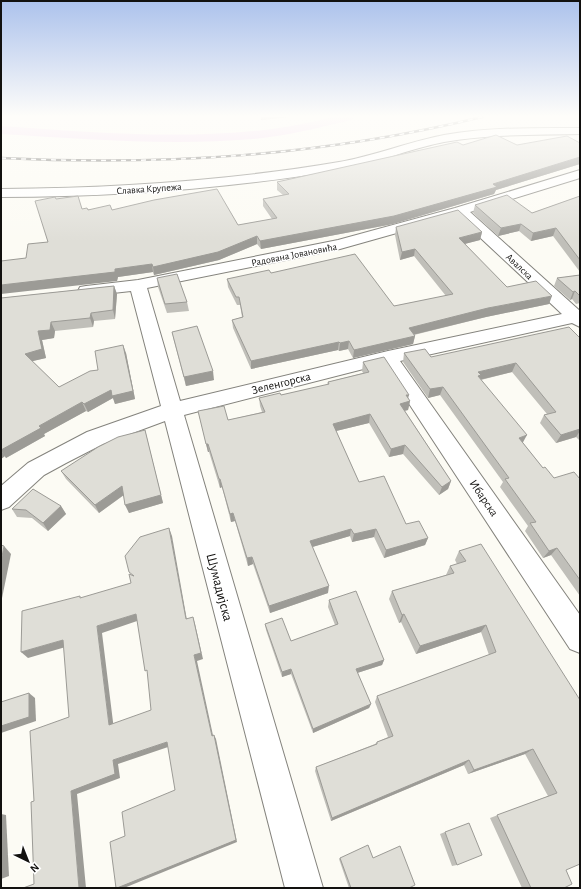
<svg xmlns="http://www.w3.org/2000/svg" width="581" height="889" viewBox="0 0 581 889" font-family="'Alegreya Sans',sans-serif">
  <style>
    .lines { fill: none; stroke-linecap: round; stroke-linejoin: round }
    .canal { fill: #f3d6f2; fill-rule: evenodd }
    .minor-casing { stroke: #84837d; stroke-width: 2 }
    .secondary-casing { stroke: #84837d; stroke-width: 2 }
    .minor { fill: #fff; fill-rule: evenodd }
    .secondary { fill: #fff; fill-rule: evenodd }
    .rail-casing { stroke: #6c6b67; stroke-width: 2.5 }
    .rail { stroke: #fff; stroke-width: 1.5; stroke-dasharray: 5; stroke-linecap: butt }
    .wall { fill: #c0bfb9 }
    .shaded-wall { fill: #9c9b96 }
    .building { fill: #dfded7; stroke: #9c9b96; fill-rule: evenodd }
    .labels { text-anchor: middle; stroke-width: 3; stroke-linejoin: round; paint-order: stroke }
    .far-street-label { font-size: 10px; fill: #12110f; stroke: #fff }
    .street-label { font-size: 12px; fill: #12110f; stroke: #fff }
    .near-street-label { font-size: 14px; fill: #12110f; stroke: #fff }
  </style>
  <rect width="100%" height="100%" fill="#fcfbf4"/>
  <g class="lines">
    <!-- canal -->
    <path class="canal" d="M333,117h23l-5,3c-33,8 -65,16 -98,19 -84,7 -168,0 -252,-5v-8c84,6 168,13 252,5 27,-2 54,-8 80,-14z"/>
    <defs>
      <path id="minor" d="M580,170v8l-110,34 110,99v16l-8,-4 -172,38 180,254v38l-10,-4 -187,-285 -199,51 139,473h-38l-120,-467 -62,23 -37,19 -22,12 -35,32 -8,3v-24l27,-23 59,-31 74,-26 -30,-115 -45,5 -6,-1 -2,-4 2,-4 6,-1 52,-6 200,-40 117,-32zM457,216l105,98 -174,37 -208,50 -33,-113 193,-39z"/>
      <path id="secondary" d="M580,128v6c-45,1 -91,0 -136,8 -36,7 -69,22 -105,28 -112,19 -225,27 -338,27v-8c113,-1 226,-8 338,-27 35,-6 69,-20 105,-27 45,-8 91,-7 136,-7z"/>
    </defs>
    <!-- minor casing -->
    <use href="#minor" class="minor-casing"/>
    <!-- secondary casing -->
    <use href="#secondary" class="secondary-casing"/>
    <!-- minor -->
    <use href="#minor" class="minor"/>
    <!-- secondary -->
    <use href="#secondary" class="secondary"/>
    <defs>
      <path id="rail" d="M1,158c165,8 320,-2 481,-41"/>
    </defs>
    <!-- rail casing -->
    <use href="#rail" class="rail-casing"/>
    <!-- rail -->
    <use href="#rail" class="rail"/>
  </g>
  <!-- wall -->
  <g class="wall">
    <polygon points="580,143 580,164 496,190 494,194 393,224 261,249 257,244 219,260 154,275 153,272 118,277 117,281 26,258 48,242 56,199 82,209 112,210 238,225 272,219 263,206 263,199 283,195 277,190 277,182 463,145 517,145"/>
    <polygon points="580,196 580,272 553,236 531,241 519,231 498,236 473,213 475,205 532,213"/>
    <polygon points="396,227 482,232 480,240 464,244 507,287 549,304 486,317 414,335 415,336 413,344 353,358 348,349 339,351 338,350 251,369 233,328 232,320 242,317 240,305 237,305 228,287 227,279 271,273 394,306 446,296 414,256 400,260 395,235"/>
    <polygon points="580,275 580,303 576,304 572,299 570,300 554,286 557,278"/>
    <polygon points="157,278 187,302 189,311 167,313 158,287"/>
    <polygon points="114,286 117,294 115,319 94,321 93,327 55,331 54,338 42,340 46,358 32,361 59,387 98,370 126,353 135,399 115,404 113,398 88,412 86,411 44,434 45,436 6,458 5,456 1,459 1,298"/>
    <polygon points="172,332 214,380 186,386 174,341"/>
    <polygon points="580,338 580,441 576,437 556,443 540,423 544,415 547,414 512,372 481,380 523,443 543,468 554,478 580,479 580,596 551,555 543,558 525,531 528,526 500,487 503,482 440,395 428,398 403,362 404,353 431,357"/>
    <polygon points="363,362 408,398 410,401 408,410 405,411 451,481 448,489 439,495 403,454 389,457 369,423 336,431 359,482 406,524 428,538 425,545 384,558 374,537 352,542 350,536 312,547 328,593 270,613 253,564 248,566 235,521 231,522 222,487 220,488 209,452 208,452 198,411 228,420 262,412 260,406 259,398 281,395 327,385 328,382 363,373 362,371"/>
    <polygon points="147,439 163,503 129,513 124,495 99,513 66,479 61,471"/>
    <polygon points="61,506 66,514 48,531 32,518 17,517 12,509"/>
    <polygon points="459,551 580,700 564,888 522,888 490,818 548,796 525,754 468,774 464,765 331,821 315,771 316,767 375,744 377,742 388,737 375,702 377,696 489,655 481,632 416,654 401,622 399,623 389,599 392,591 446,575 450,566 457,564 455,560"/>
    <polygon points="329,600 384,660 382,665 357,673 371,704 369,708 313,733 291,674 282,677 266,630 265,624 291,641 335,625 328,607"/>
    <polygon points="445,832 457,865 452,866 440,834"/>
    <polygon points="340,858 409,888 349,888 339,859"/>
  </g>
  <!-- shaded-wall -->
  <g class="shaded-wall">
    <polygon points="261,117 290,117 261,120"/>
    <polygon points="580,157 580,164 496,190 494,194 393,224 261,249 260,241 493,184"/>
    <polygon points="521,224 519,231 498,236 501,228"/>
    <polygon points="556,228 553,236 531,241 533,233"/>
    <polygon points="482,232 480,240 457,246 459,238"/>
    <polygon points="257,236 257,244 219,260 154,275 153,267"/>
    <polygon points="415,249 414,256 400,260 402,252"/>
    <polygon points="152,264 153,272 118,277 117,281 1,294 1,285"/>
    <polygon points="114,286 117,294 115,319 113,310"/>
    <polygon points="575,291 572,299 570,300 573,292"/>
    <polygon points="552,296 549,304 486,317 408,336 409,328 488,308"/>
    <polygon points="91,313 94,321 93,327 90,318"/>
    <polygon points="51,322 55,331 54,338 42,340 46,358 29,362 25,354 38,331"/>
    <polygon points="415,336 413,344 353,358 354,350"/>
    <polygon points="349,341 348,349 339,351 340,343"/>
    <polygon points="339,342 338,350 251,369 251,361"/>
    <polygon points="123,345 126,353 135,399 115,404 113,398 88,412 84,404"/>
    <polygon points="516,363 512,372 479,380 477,384 478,372"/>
    <polygon points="213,371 214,380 186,386 184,377"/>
    <polygon points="443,387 440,395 428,398 430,389"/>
    <polygon points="406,395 409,395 407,402 410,401 408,410 398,412 400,404"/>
    <polygon points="82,402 86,411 44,434 45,436 6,458 1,450 39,426"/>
    <polygon points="370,414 369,423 332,432 333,424"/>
    <polygon points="580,429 580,431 576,437 556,443 561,435"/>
    <polygon points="145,430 163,503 129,513 125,505"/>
    <polygon points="527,435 522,444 519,438"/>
    <polygon points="206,444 208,444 209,452 208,452"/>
    <polygon points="405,445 403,454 389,457 391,449"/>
    <polygon points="1,450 5,456 1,459"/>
    <polygon points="219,479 220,479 222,487 220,488"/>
    <polygon points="451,481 448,489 439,495 442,487"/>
    <polygon points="122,486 125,494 99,513 95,505"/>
    <polygon points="61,506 66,514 48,531 43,523"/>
    <polygon points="233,513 235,521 231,522 230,514"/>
    <polygon points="169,528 172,536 188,626 186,619"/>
    <polygon points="351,529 350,536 309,548 310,541"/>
    <polygon points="376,529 374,537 352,542 354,534"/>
    <polygon points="428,538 425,545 384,558 386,550"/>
    <polygon points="4,546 11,554 1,603 1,562"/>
    <polygon points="557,548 551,555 543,558 549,551"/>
    <polygon points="252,557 253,564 248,566 247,558"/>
    <polygon points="329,586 328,593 270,613 269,606"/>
    <polygon points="136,614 140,620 102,633 114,730 109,725 97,626"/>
    <polygon points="404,614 401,622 399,623 402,615"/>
    <polygon points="193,617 195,624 203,659 197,661 214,740 212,736 194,655"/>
    <polygon points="486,625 481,632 416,654 420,646"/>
    <polygon points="63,640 69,646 28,658 21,652"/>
    <polygon points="384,660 382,665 354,674 356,669"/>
    <polygon points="291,669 291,674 282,677 282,672"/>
    <polygon points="29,693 35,698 36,721 1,733 1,726"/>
    <polygon points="371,704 369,708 313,733 313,729"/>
    <polygon points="214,735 216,739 237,842 124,888 117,888"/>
    <polygon points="167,742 171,746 118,764 120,778 77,794 86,888 79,888 71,791 113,760"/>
    <polygon points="533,749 525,754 468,774 474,770"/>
    <polygon points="469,760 464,765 331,821 332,818"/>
    <polygon points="1,814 6,815 9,876 1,879"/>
  </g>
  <!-- building -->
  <g class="building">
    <polygon points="496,135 517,145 567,136 580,143 580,157 493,184 497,187 394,216 260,241 257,236 218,252 153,267 152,264 115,269 115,272 1,285 1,261 26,258 28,244 48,242 35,201 55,197 56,199 78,196 82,209 87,208 88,210 110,205 112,210 154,200 217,189 238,225 277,218 263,199 289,194 277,182 457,142 463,145"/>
    <polygon points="507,195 532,213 580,196 580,260 556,228 533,233 521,224 501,228 475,205"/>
    <polygon points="458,210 482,232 459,238 507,287 536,281 552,296 488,308 409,328 415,336 354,350 349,341 340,343 339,342 251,361 232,320 243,317 239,297 236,297 227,279 269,270 271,273 355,254 394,306 453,294 415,249 402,252 396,227"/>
    <polygon points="177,274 187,302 165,304 157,278"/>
    <polygon points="580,275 580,296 575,291 573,292 557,278"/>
    <polygon points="114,286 113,310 91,313 90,318 51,322 50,330 38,331 42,349 25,354 59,387 90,371 98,370 95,351 123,345 133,391 112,396 111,390 84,404 82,402 39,426 41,428 1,450 1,298"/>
    <polygon points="197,326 213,371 184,377 172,332"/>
    <polygon points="569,327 580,338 580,429 561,435 544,415 556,412 516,363 478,372 481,375 478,376 527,435 519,438 543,468 545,467 554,478 574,472 580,479 580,580 557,548 549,551 530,523 536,522 505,479 509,478 443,387 430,389 404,353 425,349 431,357"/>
    <polygon points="384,357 409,395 406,395 410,401 400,404 451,481 442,487 405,445 391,449 370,414 333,424 359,482 384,476 406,524 419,521 428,538 386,550 376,529 354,534 351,529 310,541 329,586 269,606 252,557 247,558 233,513 230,514 220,479 219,479 208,444 206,444 198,411 224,406 228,420 265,412 259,398 280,393 281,395 329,384 328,382 369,372 363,362"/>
    <polygon points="145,430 161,495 125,505 122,486 95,505 61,471 98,447 118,437"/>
    <polygon points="33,489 61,506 43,523 26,510 12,509"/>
    <path d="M169,528l17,91 7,-2 8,36 -7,2 18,81 2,-1 22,105 -119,48h-1l-6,-46 15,-6 -3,-24 53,-22 -8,-48 -54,18 2,14 -44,17 8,97h-56l11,-4 -3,-82 3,-1 -4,-70 39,-14 -6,-77 -42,12 1,-41 58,-15v2l51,-15 -2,-9 5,2 -5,-4 -4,-16 15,-19zM136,614l9,57 2,-1 4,40 -42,15 -12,-99z"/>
    <polygon points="481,544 580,700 580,864 566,870 572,884 564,888 531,888 497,815 557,793 533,749 474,770 469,760 332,818 316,767 377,744 377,742 393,736 377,696 496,652 486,625 420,646 404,614 402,615 392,591 454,573 450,566 466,561 459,551"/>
    <polygon points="1,545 4,546 1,562"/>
    <polygon points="356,591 384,660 356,669 371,704 313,729 291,669 282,672 265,624 282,618 291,641 338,624 329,600"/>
    <polygon points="29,693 29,717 1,726 1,702"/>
    <polygon points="469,823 482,855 457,865 445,832"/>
    <polygon points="368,845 373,858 400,846 415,885 409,888 351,888 340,858"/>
  </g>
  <!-- sky -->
  <linearGradient id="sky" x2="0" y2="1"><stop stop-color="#acc2ec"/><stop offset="0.48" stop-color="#fefdfa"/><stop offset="1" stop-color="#fefdfa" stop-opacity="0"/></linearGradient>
  <rect width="581" height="242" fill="url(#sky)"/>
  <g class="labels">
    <!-- far-street labels -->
    <g class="far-street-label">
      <text transform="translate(149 188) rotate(-4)" y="4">Славка Крупежа</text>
      <text transform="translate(294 254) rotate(-11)" y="4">Радована Јовановића</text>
      <text transform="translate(520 266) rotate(43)" y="4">Авалска</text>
    </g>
    <!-- street labels -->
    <g class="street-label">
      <text transform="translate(281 383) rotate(-14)" y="4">Зеленгорска</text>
      <text transform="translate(484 498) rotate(56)" y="4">Ибарска</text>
    </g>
    <!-- near-street labels -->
    <g class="near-street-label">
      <text transform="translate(220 587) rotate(75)" y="5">Шумадијска</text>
    </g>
  </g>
  <!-- border -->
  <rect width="581" height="889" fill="none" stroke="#12110f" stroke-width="4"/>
  <!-- north arrow -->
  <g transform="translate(28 861) rotate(137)" stroke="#ffffff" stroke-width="3" paint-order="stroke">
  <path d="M0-3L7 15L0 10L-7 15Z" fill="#12110f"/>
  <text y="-6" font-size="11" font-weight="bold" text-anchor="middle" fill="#12110f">N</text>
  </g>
</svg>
